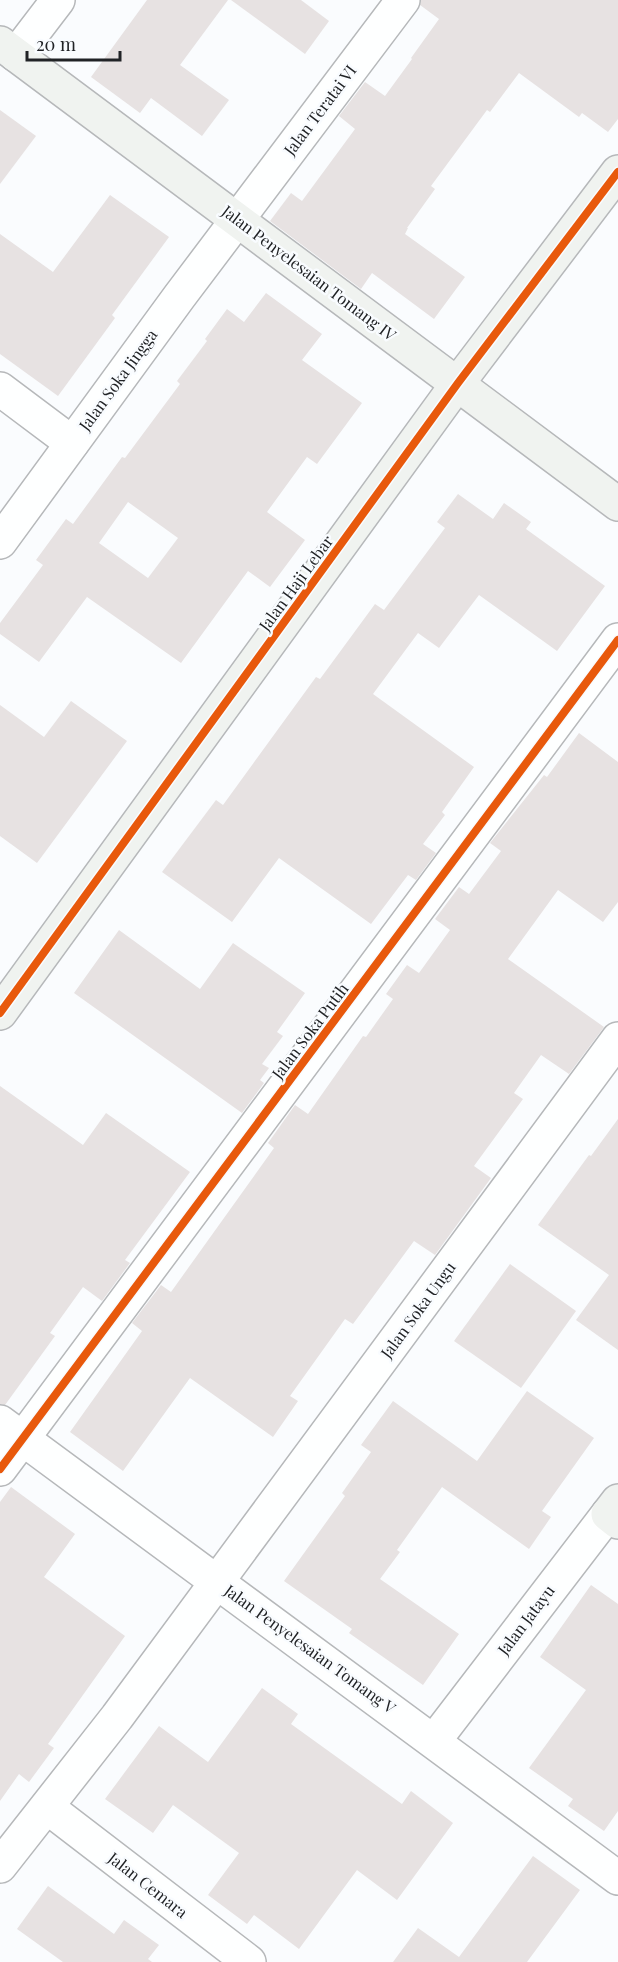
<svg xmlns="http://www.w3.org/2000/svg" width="618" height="1962" viewBox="0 0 618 1962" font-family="'Playfair Display',serif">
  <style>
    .building { fill: #e7e2e2; fill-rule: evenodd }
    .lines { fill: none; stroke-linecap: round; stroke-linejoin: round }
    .street-casing { stroke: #b6b8ba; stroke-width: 36 }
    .secondary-casing { stroke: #b6b8ba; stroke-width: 36 }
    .street { stroke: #feffff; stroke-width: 33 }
    .secondary { stroke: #f0f3f0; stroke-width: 33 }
    .cycleway-casing { stroke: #f9fcff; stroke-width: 11 }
    .cycleway { stroke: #e8590c; stroke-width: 8 }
    .labels { text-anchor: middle; stroke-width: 5; stroke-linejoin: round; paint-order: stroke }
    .street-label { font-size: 16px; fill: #212326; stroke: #f9fcff }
  </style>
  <rect width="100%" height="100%" fill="#fafcfe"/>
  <!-- building -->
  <g class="building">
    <polygon points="147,0 228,0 180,65 229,100 202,136 151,98 140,113 91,77"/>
    <polygon points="231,0 301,0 329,21 305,54"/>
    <polygon points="421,0 618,0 618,119 608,132 582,113 579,117 519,73 490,112 487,110 431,186 435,189 407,228 408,228 405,234 465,277 434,319 372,273 361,289 270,221 291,193 302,201 355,129 339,116 365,82 385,96 412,59 411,58 439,19 420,5"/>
    <polygon points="0,110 36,136 0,184"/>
    <polygon points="110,195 169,237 112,315 115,318 58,396 0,354 0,234 53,272"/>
    <path d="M266,293l56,41 -20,26 60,43 -45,61 -10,-7 -40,55 38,28 -35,47 -22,-16 -67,92 -94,-66 -48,65 -39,-28v-11l43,-58 -7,-5 30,-41 7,5 49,-67 3,1 55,-74 -3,-3 30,-40 -2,-2 22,-30 17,13zM128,502l50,36 -30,40 -49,-35z"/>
    <polygon points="458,494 493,519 504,503 531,522 526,529 605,586 557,651 479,595 439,648 418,633 373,694 474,767 442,812 445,815 423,844 436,853 416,880 408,875 371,924 279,858 232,922 162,872 216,800 223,805 316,677 320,679 375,604 384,610 445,528 437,522"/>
    <polygon points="71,701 127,741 37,863 0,836 0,705 44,737"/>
    <polygon points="579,733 618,762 618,902 603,922 558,890 508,959 604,1027 569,1074 541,1055 514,1093 523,1099 474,1166 491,1178 435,1255 414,1241 353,1324 345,1319 290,1396 298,1401 273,1437 190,1378 123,1471 70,1432 142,1331 132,1323 161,1285 171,1292 274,1148 268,1143 295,1105 308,1114 363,1036 366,1037 393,999 386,994 407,965 419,973 450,930 435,919 459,887 469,894 501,851 490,843 544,775 547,777"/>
    <polygon points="119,930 200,989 233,943 305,993 277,1032 283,1036 262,1064 269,1068 260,1080 264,1083 242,1113 74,993"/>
    <polygon points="0,1086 83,1145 106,1113 190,1172 125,1260 130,1263 102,1301 83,1287 50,1333 55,1336 5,1405 0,1404"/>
    <polygon points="618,1119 618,1350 576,1320 609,1275 538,1225 589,1155 591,1156"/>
    <polygon points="510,1264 576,1311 521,1388 454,1341"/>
    <polygon points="527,1391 594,1438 542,1511 551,1517 529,1549 442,1487 397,1550 400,1552 380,1579 459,1634 423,1685 349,1633 352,1629 284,1581 345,1496 342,1493 371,1452 361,1445 393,1401 477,1461"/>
    <polygon points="11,1487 75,1534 44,1577 125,1636 48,1744 54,1748 29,1782 19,1774 0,1801 0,1502"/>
    <polygon points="591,1585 618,1604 618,1811 604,1831 568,1806 573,1799 529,1768 586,1690 540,1657"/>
    <polygon points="262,1688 298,1714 291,1724 402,1804 411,1791 453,1823 397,1900 357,1870 299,1949 254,1915 247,1924 208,1895 239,1853 173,1805 153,1833 105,1799 159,1726 208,1762"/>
    <polygon points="533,1856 580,1890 527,1962 393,1962 418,1928 459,1957"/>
    <polygon points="48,1886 114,1934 124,1920 159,1945 148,1959 152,1962 63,1962 17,1929"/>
  </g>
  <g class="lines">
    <defs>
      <g id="street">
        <polyline points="16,55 58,0"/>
        <polyline points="0,389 72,443"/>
        <polyline points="0,542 179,297 403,0"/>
        <polyline points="0,1422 618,1878"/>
        <polyline points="0,1469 618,640"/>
        <polyline points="434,1741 608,1514"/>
        <polyline points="47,1807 249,1962"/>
        <polyline points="0,1866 117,1717 618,1039"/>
      </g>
      <g id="secondary">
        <polyline points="0,43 618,504"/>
        <polyline points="0,1013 458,383 618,172"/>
        <polyline points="618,1501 608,1514 618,1522"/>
      </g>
    </defs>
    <!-- street casing -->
    <use href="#street" class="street-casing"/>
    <!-- secondary casing -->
    <use href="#secondary" class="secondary-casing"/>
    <!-- street -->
    <use href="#street" class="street"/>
    <!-- secondary -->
    <use href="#secondary" class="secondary"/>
    <defs>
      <g id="cycleway">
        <polyline points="0,1013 458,383 618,172"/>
        <polyline points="0,1469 618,640"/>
      </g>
    </defs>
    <!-- cycleway casing -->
    <use href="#cycleway" class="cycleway-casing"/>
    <!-- cycleway -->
    <use href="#cycleway" class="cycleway"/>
  </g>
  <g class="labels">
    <!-- street labels -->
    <g class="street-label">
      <text transform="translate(320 110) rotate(-53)" y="6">Jalan Teratai VI</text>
      <text transform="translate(309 273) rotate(37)" y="6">Jalan Penyelesaian Tomang IV</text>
      <text transform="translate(118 380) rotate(-54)" y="6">Jalan Soka Jingga</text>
      <text transform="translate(296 583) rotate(-54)" y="6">Jalan Haji Lebar</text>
      <text transform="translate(310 1031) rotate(-53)" y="6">Jalan Soka Putih</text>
      <text transform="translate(418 1310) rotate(-54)" y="6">Jalan Soka Ungu</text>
      <text transform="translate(526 1620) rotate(-53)" y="6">Jalan Jatayu</text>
      <text transform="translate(310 1649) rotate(36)" y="6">Jalan Penyelesaian Tomang V</text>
      <text transform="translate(148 1885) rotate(38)" y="6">Jalan Cemara</text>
    </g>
  </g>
  <!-- scale -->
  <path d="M27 51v9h93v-9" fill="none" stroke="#212326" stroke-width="3"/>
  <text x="36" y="51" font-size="18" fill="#212326" stroke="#f9fcff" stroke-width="4.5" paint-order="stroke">20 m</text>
</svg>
